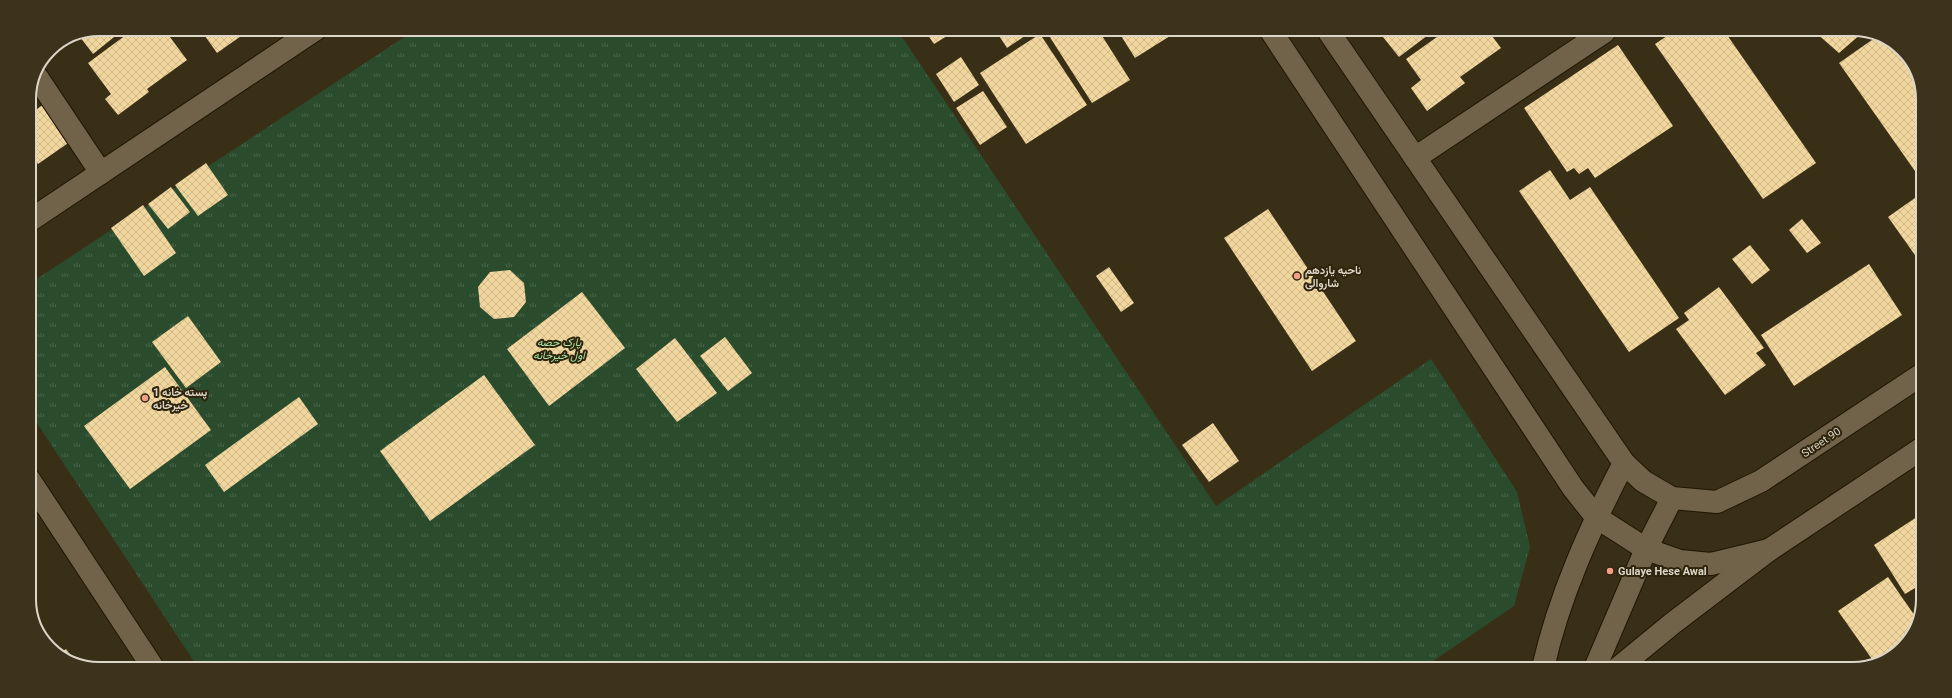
<svg xmlns="http://www.w3.org/2000/svg" width="1952" height="698" viewBox="0 0 1952 698" font-family="Georgia,Vazirmatn,serif">
  <style>
    .park { fill: url(#park-tufts) }
    .building { fill: url(#building-cross-hatch) }
    .lines { fill: none; stroke-linecap: round; stroke-linejoin: round }
    .minor-casing { stroke: #201601; stroke-width: 24 }
    .tertiary-casing { stroke: #201601; stroke-width: 24 }
    .secondary-casing { stroke: #201601; stroke-width: 24 }
    .minor { stroke: #70634a; stroke-width: 22 }
    .tertiary { stroke: #70634a; stroke-width: 22 }
    .secondary { stroke: #70634a; stroke-width: 22 }
    .poi-dot { fill: #f39f85; stroke: #2f240c; stroke-width: 1.5 }
    .labels { text-anchor: middle; stroke-width: 4; stroke-linejoin: round; paint-order: stroke }
    .poi-label { font-size: 11px; font-weight: bold; fill: #ddd6c8; stroke: #2f240c; text-anchor: start }
    .park-label { font-size: 11px; font-style: italic; fill: #a4e4a5; stroke: #2f240c }
    .street-label { font-size: 11px; fill: #ddd6c8; stroke: #2f240c }
    .rim { fill: none; stroke: #ddd6c8; stroke-width: 2 }
  </style>
  <defs>
    <pattern id="park-tufts" width="24" height="20" patternUnits="userSpaceOnUse"><rect width="24" height="20" fill="#2b4c2c"/><path d="M3 7l-1-3M5 7V3M7 7l1-3M15 17l-1-3M17 17v-4M19 17l1-3" fill="none" stroke="#496549"/></pattern>
    <pattern id="building-cross-hatch" width="8" height="8" patternUnits="userSpaceOnUse"><rect width="8" height="8" fill="#f1d69e"/><path d="M0 0l8 8M0 8l8-8" fill="none" stroke="#ceb88a"/></pattern>
  </defs>
  <rect width="100%" height="100%" fill="#392e16"/>
  <!-- park -->
  <polygon class="park" points="415,30 898,31 1216,506 1431,359 1517,492 1530,547 1514,606 1423,668 197,666 29,411 29,284"/>
  <!-- building -->
  <g class="building">
    <polygon points="99,29 124,29 93,54 77,33"/>
    <polygon points="134,29 164,29 187,60 147,89 149,92 118,115 105,99 111,94 88,63"/>
    <polygon points="200,29 251,29 217,53"/>
    <polygon points="925,31 955,31 934,44"/>
    <polygon points="996,31 1032,31 1007,48"/>
    <polygon points="1046,31 1099,31 1130,80 1092,103"/>
    <polygon points="1118,31 1167,31 1170,36 1135,58"/>
    <polygon points="1379,32 1432,32 1399,57"/>
    <polygon points="1444,32 1489,32 1501,48 1460,77 1465,83 1427,111 1411,88 1421,80 1406,59"/>
    <polygon points="1673,32 1725,32 1816,163 1763,199 1655,44"/>
    <polygon points="1816,33 1862,33 1839,53"/>
    <polygon points="1040,34 1087,105 1026,144 980,73"/>
    <polygon points="1879,35 1908,56 1923,94 1922,181 1839,63"/>
    <polygon points="1618,45 1673,126 1595,178 1588,168 1579,174 1574,168 1567,172 1524,108"/>
    <polygon points="961,57 979,85 954,102 936,74"/>
    <polygon points="983,91 1007,127 980,145 956,108"/>
    <polygon points="48,101 74,139 38,164 29,152 29,136 31,135 29,132 29,115"/>
    <polygon points="206,163 228,195 198,216 175,185"/>
    <polygon points="1550,170 1570,200 1590,187 1679,318 1629,352 1519,191"/>
    <polygon points="171,187 190,212 168,229 148,204"/>
    <polygon points="1922,193 1922,265 1888,217"/>
    <polygon points="143,205 176,253 144,276 111,228"/>
    <polygon points="1268,209 1356,341 1312,371 1224,238"/>
    <polygon points="1802,219 1821,243 1807,253 1789,230"/>
    <polygon points="1750,245 1770,270 1752,284 1732,259"/>
    <polygon points="1869,264 1902,315 1794,386 1761,335"/>
    <polygon points="1109,267 1134,303 1121,312 1096,276"/>
    <polygon points="510,270 524,283 526,302 514,317 494,319 480,307 478,287 490,272"/>
    <polygon points="1719,287 1764,348 1756,353 1766,365 1725,395 1676,329 1689,320 1684,313"/>
    <polygon points="582,292 625,348 549,406 507,349"/>
    <polygon points="188,316 221,362 186,388 152,342"/>
    <polygon points="725,337 752,373 728,391 700,356"/>
    <polygon points="675,338 717,393 677,422 636,369"/>
    <polygon points="165,367 211,430 130,489 84,426"/>
    <polygon points="484,375 535,445 430,521 380,451"/>
    <polygon points="299,397 318,424 224,492 205,465"/>
    <polygon points="1213,423 1239,461 1209,482 1182,445"/>
    <polygon points="1920,515 1920,585 1905,594 1874,545"/>
    <polygon points="1888,577 1919,622 1896,655 1874,662 1838,611"/>
    <polygon points="66,649 78,665 60,653"/>
  </g>
  <g class="lines">
    <defs>
      <g id="minor">
        <polyline points="37,77 101,173"/>
        <polyline points="1415,158 1604,32"/>
        <polyline points="29,221 316,29"/>
        <polyline points="29,479 152,666"/>
      </g>
      <g id="tertiary">
        <path d="M1543,668c16,-72 47,-140 81,-205"/>
        <polyline points="1595,668 1646,549 1672,498"/>
      </g>
      <g id="secondary">
        <polyline points="1271,31 1573,488 1596,517 1646,549 1680,561 1711,564 1769,550"/>
        <polyline points="1329,32 1624,463 1643,481 1672,498 1717,502 1761,481 1921,375"/>
        <polyline points="1617,669 1673,623 1769,550 1921,449"/>
      </g>
    </defs>
    <!-- minor casing -->
    <use href="#minor" class="minor-casing"/>
    <!-- tertiary casing -->
    <use href="#tertiary" class="tertiary-casing"/>
    <!-- secondary casing -->
    <use href="#secondary" class="secondary-casing"/>
    <!-- minor -->
    <use href="#minor" class="minor"/>
    <!-- tertiary -->
    <use href="#tertiary" class="tertiary"/>
    <!-- secondary -->
    <use href="#secondary" class="secondary"/>
  </g>
  <!-- markers -->
  <g class="poi-dot">
    <circle cx="1297" cy="276" r="4"/>
    <circle cx="145" cy="398" r="4"/>
    <circle cx="1610" cy="571" r="4"/>
  </g>
  <g class="labels">
    <!-- poi labels -->
    <g class="poi-label">
      <text x="1305" y="274">ناحیه یازدهم<tspan x="1305" dy="13">شاروالی</tspan></text>
      <text x="153" y="396">1 پسته خانه<tspan x="153" dy="13">خیرخانه</tspan></text>
      <text x="1618" y="575">Gulaye Hese Awal</text>
    </g>
    <!-- park labels -->
    <g class="park-label">
      <text x="559" y="346">پارک حصه<tspan x="559" dy="13">اول خیرخانه</tspan></text>
    </g>
    <!-- street labels -->
    <g class="street-label">
      <text transform="translate(1821 442) rotate(-34)" y="4">Street 90</text>
    </g>
  </g>
  <!-- crop -->
  <path d="M0 0H1952V698H0ZM99 36H1853A63 63 0 0 1 1916 99V599A63 63 0 0 1 1853 662H99A63 63 0 0 1 36 599V99A63 63 0 0 1 99 36Z" fill="#3d321b" fill-rule="evenodd"/>
  <path class="rim" d="M99 36H1853A63 63 0 0 1 1916 99V599A63 63 0 0 1 1853 662H99A63 63 0 0 1 36 599V99A63 63 0 0 1 99 36Z"/>
</svg>
